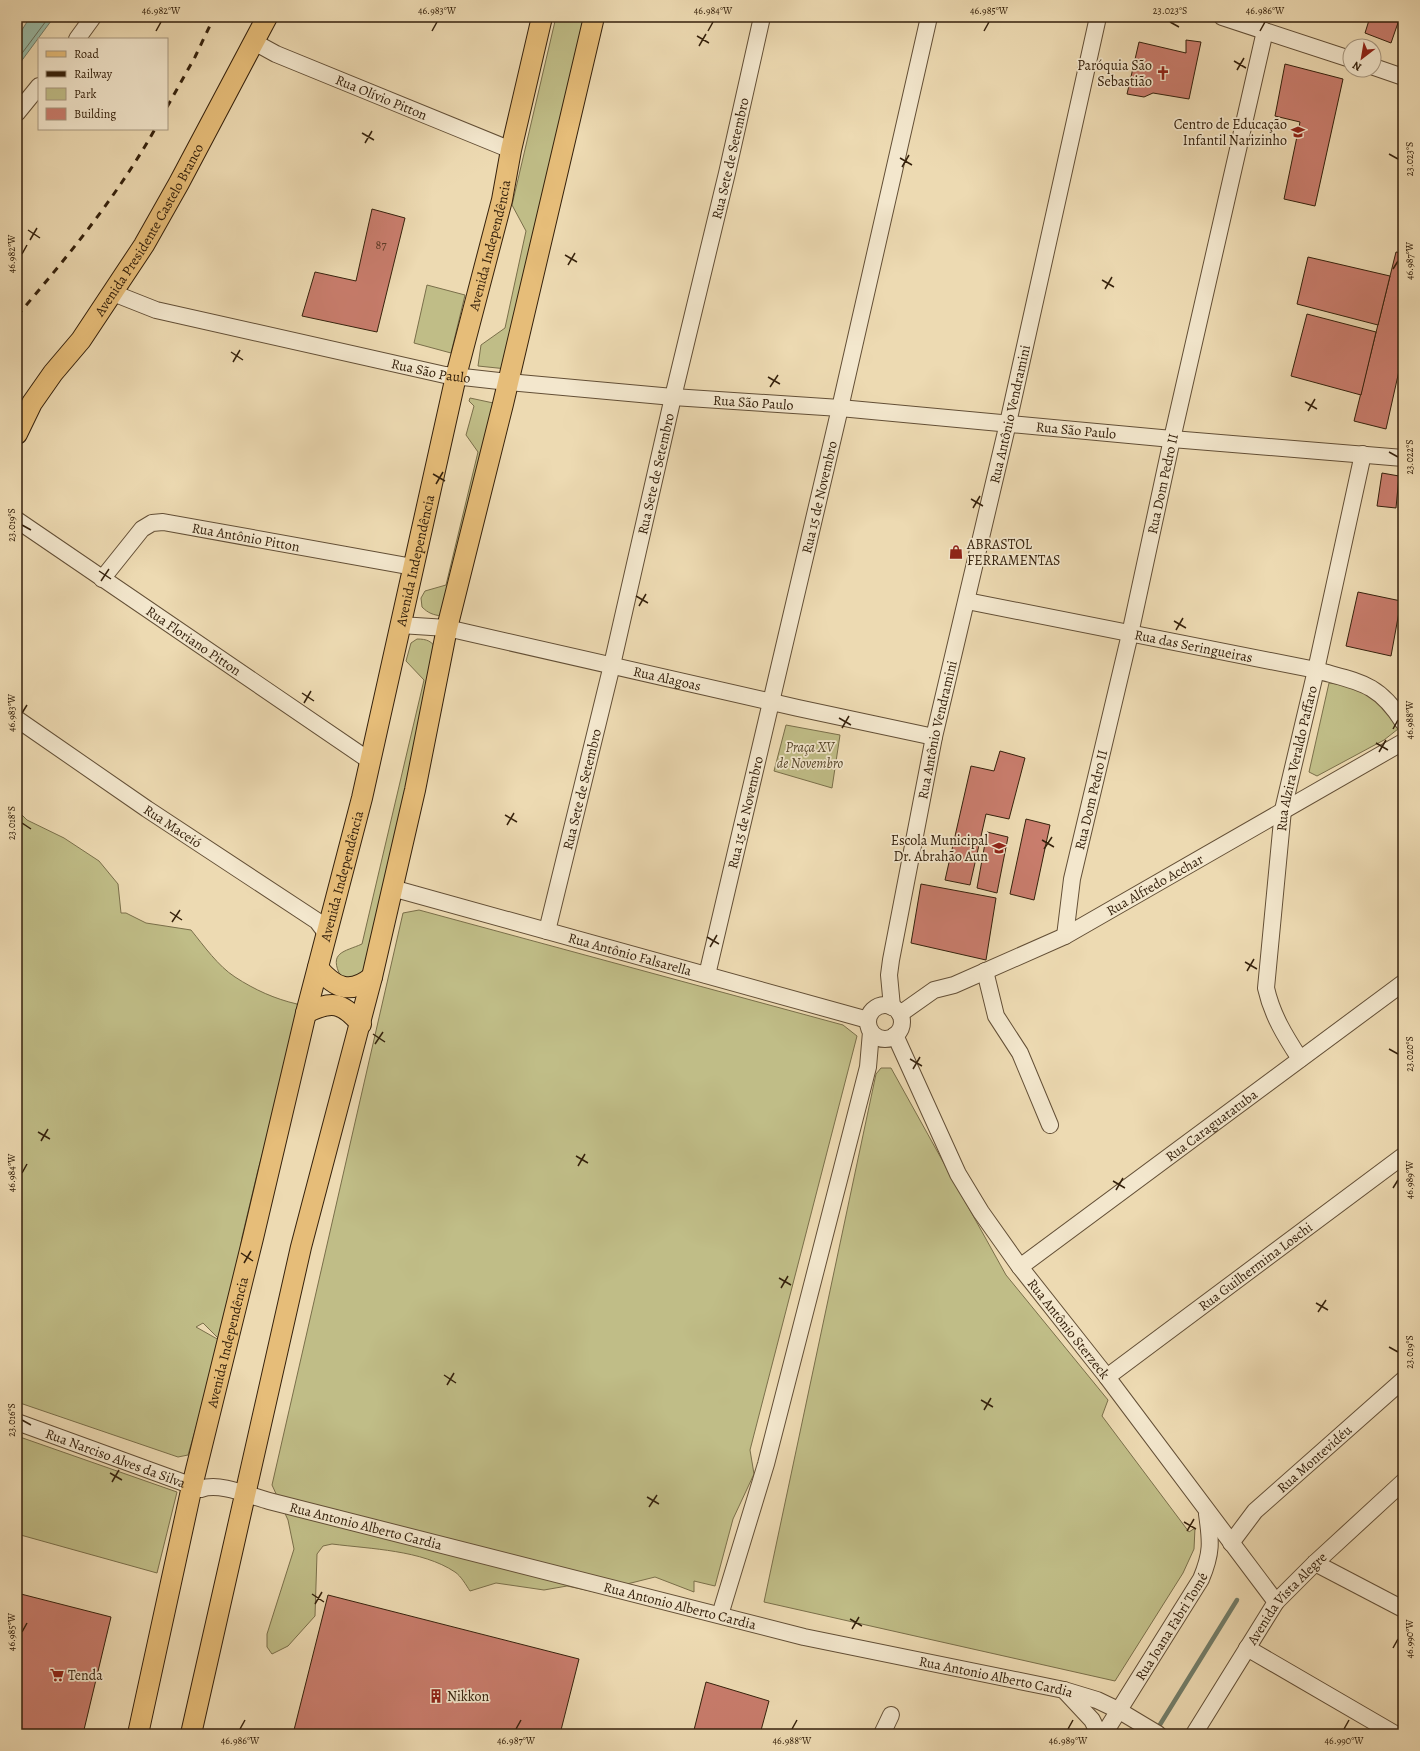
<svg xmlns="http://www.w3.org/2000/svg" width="1420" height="1751" viewBox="0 0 1420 1751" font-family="Alegreya,serif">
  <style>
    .green { fill: #c0bd87; stroke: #7a6f4a; fill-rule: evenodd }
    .water { fill: #9abba7; stroke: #727d69 }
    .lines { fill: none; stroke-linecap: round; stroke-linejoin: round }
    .shore { stroke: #686e5a; stroke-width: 1 }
    .stream { stroke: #727d69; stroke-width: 4.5 }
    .building { fill: #c97d6d; stroke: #35210c }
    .minor-casing { stroke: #634f36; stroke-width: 18 }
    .major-casing { stroke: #35210c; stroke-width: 22 }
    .minor { stroke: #f3e7cd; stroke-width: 16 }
    .major { stroke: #e6bd79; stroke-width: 20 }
    .rail { stroke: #35210c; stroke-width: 3; stroke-dasharray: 7 7; stroke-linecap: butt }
    .ticks { fill: none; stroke: #35210c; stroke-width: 1.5 }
    .labels { text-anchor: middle; stroke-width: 3.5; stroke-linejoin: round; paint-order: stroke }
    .number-label { font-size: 12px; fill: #5a3824 }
    .poi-label { font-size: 14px; fill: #35210c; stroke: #f3e7cd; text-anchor: end }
    .street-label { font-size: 14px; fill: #35210c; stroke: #f3e7cd }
    .park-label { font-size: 14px; font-style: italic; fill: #58482b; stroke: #f3e7cd }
    .neatline { fill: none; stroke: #35210c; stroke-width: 1.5 }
    .ticks-label { font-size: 10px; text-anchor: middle; fill: #35210c }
  </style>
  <rect width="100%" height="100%" fill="#eddab2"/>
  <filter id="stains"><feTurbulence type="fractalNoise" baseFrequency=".005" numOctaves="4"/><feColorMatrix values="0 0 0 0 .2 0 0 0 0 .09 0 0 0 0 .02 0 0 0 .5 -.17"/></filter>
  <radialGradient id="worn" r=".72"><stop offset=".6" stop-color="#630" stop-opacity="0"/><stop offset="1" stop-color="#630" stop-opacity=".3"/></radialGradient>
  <!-- green -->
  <g class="green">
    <polygon points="556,17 587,17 507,369 478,366 481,345 505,328 526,231 512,205"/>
    <polygon points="427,285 465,295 451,353 414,343"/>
    <path d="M470,398l28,6 -56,212c-9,-1 -14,-3 -20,-9l-1,-9 4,-7 21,-6 32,-133 -12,-17 8,-29 -5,-5z"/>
    <path d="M417,639c10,0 15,2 20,11l-71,324 -8,6 -17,-3c-13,-25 3,-25 21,-33l62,-264 -18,-19 5,-18z"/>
    <path d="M1329,683c35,5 55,11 69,46l-14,11 -67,36 -8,-4z"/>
    <polygon points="786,725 840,735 832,788 774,771"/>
    <path d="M17,810l10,10 37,18 35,23 19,23 3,29h5l20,10 45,7c13,16 27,36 44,47 20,13 40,22 62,27l4,11 -43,155 -16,67 -4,27 -17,77 -33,114 -10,2 -161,-55zM203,1323l16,16v1l-23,-13z"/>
    <path d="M419,910l424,115 14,11 -107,414 4,24 -21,45 -18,67 -21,-5v11l-39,-15 -60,15 -28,-6 -23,4 -48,-7 -26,8c-4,-6 -9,-15 -15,-19 -33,-22 -84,-23 -123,-28l-9,2 -6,8 -2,62 -27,30 -16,8 -5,-7v-13l27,-85 -6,-29 -16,-35 131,-572z"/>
    <polygon points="881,1068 891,1068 1006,1275 1108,1400 1102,1416 1189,1532 1195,1528 1194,1549 1183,1573 1115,1681 764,1602 876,1074"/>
    <polygon points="17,1436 177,1492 157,1573 17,1534"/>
  </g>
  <!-- water -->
  <polygon class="water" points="30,17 54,17 17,67 17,38"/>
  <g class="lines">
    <!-- shore -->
    <polyline class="shore" points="17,60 49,17"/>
    <!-- stream -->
    <polyline class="stream" points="1156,1731 1237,1600"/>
  </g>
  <!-- building -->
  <g class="building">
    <polygon points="1370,17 1400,17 1391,43 1365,33"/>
    <polygon points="1186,40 1201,42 1189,99 1153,93 1144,97 1127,94 1139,42 1186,53"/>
    <polygon points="1285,64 1343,79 1315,206 1284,199 1300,122 1275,116"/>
    <polygon points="372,209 405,218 377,332 302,316 315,272 356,281"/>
    <polygon points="1396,252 1403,253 1403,353 1386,429 1354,421"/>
    <polygon points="1308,257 1390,276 1378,325 1297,304"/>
    <polygon points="1307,314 1376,332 1361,395 1291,376"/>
    <polygon points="1382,473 1399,476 1396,508 1377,506"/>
    <polygon points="1358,592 1401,601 1391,656 1346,646"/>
    <polygon points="1000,751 1025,758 1009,819 986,814 970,885 945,880 971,766 994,771"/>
    <polygon points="1026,819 1050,825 1034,900 1010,894"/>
    <polygon points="987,832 1008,837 997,893 977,888"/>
    <polygon points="921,884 996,898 986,960 911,943"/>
    <polygon points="17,1593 111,1617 83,1734 17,1734"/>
    <polygon points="328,1595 579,1659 560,1734 293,1734"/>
    <polygon points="706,1682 769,1701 760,1734 693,1734"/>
  </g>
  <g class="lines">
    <defs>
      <g id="minor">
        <polyline points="1222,17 1350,59"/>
        <polyline points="77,39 93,17"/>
        <path id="s1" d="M254,42l22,12 235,96"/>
        <polyline points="1374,67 1403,77"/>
        <polyline points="17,113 39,86"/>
        <path id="s2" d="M113,293l43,17 289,65 63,7 165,15 167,11 332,31 231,19"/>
        <path id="s3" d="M17,520l353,241"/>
        <path id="s4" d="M102,579l40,-50 10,-6 11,-1 250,45"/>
        <path id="s5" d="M967,601l349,69c42,12 62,12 87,52"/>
        <path id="s6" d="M400,625l47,3 351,80 136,29"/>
        <path id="s7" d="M17,719l130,90 170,112 9,12"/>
        <path id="s8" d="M392,888l476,132"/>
        <path id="s9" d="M547,931l65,-266 61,-268 54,-224 35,-156"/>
        <path id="s10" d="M1065,936l7,-57 58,-245 42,-195 93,-408"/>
        <polyline points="985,971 996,1016 1020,1053 1050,1125"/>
        <path id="s11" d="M707,975l133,-567 89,-391"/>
        <circle cx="885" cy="1022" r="17"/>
        <path id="s12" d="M892,1007l-3,-32 2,-15 43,-223 74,-314 90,-406"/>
        <path id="s13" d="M900,1014l34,-24 20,-5 111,-49 338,-194"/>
        <path id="s14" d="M895,1035l63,139 23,38 39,55 87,110 169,225"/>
        <path id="s15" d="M1300,1059c-15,-23 -28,-44 -34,-71l17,-178 33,-140 47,-216"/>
        <path id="s16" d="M1020,1267l383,-284"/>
        <path id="s17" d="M1107,1377l296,-221"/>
        <path id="s18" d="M17,1422l184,67c19,-7 49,7 68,12l535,136 260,53 33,10 21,10 40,24"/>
        <path id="s19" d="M1231,1543l24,-32 148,-131"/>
        <polyline points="1315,1563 1403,1609"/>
        <polyline points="720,1615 766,1464 868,1067 871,1032"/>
        <polyline points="1247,1648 1395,1734"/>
        <polyline points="1064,1690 1092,1720 1099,1734"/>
        <polyline points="882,1734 891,1715"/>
        <path id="s20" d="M1104,1734l97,-155c11,-26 10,-37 6,-65"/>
        <path id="s21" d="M1194,1734l82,-132 39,-39 88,-81"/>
      </g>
      <g id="major">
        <path id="s22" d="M17,434l15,-31 21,-30 28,-33 63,-95 35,-62 88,-166"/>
        <path d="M318,968c17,20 32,27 54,9"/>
        <path d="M306,1013c26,-13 36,-11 55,11"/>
        <path id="s23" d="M138,1734l54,-248 61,-248 53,-225 56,-215 94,-422 46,-176 9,-50 31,-133"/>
        <polyline points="191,1734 301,1247 372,977 415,790 447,628 503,404 594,17"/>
      </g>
    </defs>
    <!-- minor casing -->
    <use href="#minor" class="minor-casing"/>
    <!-- major casing -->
    <use href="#major" class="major-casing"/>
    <!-- minor -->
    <use href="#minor" class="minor"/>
    <!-- major -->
    <use href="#major" class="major"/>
    <!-- rail -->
    <g class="rail">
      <polyline points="167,107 195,57 214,17"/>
      <path d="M17,316c51,-60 99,-118 138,-187"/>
    </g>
  </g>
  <!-- ticks -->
  <path class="ticks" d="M1170,22l9,5M156,31l5,-9M432,31l5,-9M708,31l5,-9M984,31l5,-9M1260,31l5,-9M697,36l12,7M699,46l7,-12M1234,61l12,7M1237,70l7,-12M362,133l12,7M365,143l7,-12M1389,154l9,5M900,158l12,7M902,167l7,-12M28,230l12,8M30,240l7,-12M22,254l5,-9M565,255l12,7M568,265l7,-12M1393,269l5,-8M1102,280l12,7M1105,289l7,-12M231,352l12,8M233,362l7,-12M768,377l12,7M770,387l8,-12M1305,402l12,7M1308,411l7,-12M1389,452l9,5M433,474l12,7M436,484l7,-12M971,499l12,7M973,508l7,-12M22,525l9,5M99,571l12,8M101,581l8,-12M636,596l12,7M639,606l7,-12M1174,621l12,7M1176,630l7,-12M302,693l12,8M304,703l7,-12M22,713l5,-8M839,718l12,7M842,728l7,-12M1393,729l5,-9M1376,743l12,7M1379,752l7,-12M505,815l12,7M22,823l9,6M507,825l7,-12M1042,840l12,7M1044,849l8,-12M170,912l12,8M172,922l8,-12M707,937l12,7M710,947l7,-12M1245,962l12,7M1247,971l7,-12M373,1034l12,8M375,1044l8,-12M1389,1049l9,5M910,1059l12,7M913,1069l7,-12M38,1132l12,7M41,1141l7,-12M576,1156l12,7M578,1166l7,-12M22,1173l5,-9M1113,1181l12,7M1393,1188l5,-8M1116,1190l7,-12M241,1253l12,8M244,1263l7,-12M779,1278l12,7M781,1288l7,-12M1316,1303l12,7M1318,1312l8,-12M1389,1347l9,5M444,1375l12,8M447,1385l7,-12M981,1400l12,7M984,1410l7,-12M22,1420l9,5M110,1473l12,7M112,1482l7,-12M647,1497l12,7M649,1507l8,-12M1184,1522l12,7M1187,1531l7,-12M312,1594l12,8M315,1604l7,-12M850,1619l12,7M852,1629l7,-12M22,1632l5,-9M1393,1648l5,-9M240,1729l5,-9M516,1729l5,-9M792,1729l5,-9M1068,1729l5,-9M1344,1729l5,-9"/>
  <!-- icons -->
  <defs>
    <symbol id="church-bare" viewBox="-9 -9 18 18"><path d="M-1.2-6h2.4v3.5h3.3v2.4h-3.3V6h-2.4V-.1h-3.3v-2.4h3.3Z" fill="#8f2418" stroke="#f3e7cd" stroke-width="2.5" paint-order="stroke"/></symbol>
    <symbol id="school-bare" viewBox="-9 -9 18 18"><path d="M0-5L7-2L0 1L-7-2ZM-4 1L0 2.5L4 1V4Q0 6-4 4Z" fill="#8f2418" stroke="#f3e7cd" stroke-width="2.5" paint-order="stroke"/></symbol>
    <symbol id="shop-bare" viewBox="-9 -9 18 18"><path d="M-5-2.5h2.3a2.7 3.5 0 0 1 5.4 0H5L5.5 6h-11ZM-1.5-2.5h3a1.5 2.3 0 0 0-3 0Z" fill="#8f2418" stroke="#f3e7cd" stroke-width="2.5" paint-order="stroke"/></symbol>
    <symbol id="supermarket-bare" viewBox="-9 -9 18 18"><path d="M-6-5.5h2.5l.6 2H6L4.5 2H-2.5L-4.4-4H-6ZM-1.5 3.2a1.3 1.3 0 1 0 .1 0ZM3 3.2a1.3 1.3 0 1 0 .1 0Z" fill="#8f2418" stroke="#f3e7cd" stroke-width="2.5" paint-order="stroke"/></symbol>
    <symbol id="building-bare" viewBox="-9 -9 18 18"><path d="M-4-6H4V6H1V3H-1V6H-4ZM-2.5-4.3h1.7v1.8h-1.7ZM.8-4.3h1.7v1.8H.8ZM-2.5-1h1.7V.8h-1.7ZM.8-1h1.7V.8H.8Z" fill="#8f2418" stroke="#f3e7cd" stroke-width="2.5" paint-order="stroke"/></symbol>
  </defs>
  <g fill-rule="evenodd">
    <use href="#church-bare" x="1153" y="63" width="20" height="20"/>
    <use href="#school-bare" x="1288" y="122" width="20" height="20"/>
    <use href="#shop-bare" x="946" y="542" width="20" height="20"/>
    <use href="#school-bare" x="989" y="838" width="20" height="20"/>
    <use href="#supermarket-bare" x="47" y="1665" width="20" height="20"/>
    <use href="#building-bare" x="426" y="1686" width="20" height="20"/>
  </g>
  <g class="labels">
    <!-- number labels -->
    <g class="number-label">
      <text x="381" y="249">87</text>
    </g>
    <!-- poi labels -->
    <g class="poi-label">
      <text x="1152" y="70">Paróquia São<tspan x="1152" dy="16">Sebastião</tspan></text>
      <text x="1287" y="129">Centro de Educação<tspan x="1287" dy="16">Infantil Narizinho</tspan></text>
      <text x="967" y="549" text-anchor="start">ABRASTOL<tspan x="967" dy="16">FERRAMENTAS</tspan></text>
      <text x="988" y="845">Escola Municipal<tspan x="988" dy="16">Dr. Abrahão Aun</tspan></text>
      <text x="68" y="1680" text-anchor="start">Tenda</text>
      <text x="447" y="1701" text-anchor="start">Nikkon</text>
    </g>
    <!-- street labels -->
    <g class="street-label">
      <text dy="5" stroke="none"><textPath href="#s1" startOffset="139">Rua Olívio Pitton</textPath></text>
      <text dy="5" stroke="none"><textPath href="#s9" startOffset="794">Rua Sete de Setembro</textPath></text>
      <text dy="5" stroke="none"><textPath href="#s22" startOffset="244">Avenida Presidente Castelo Branco</textPath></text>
      <text dy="5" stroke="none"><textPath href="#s23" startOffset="1530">Avenida Independência</textPath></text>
      <text dy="5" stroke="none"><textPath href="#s2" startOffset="328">Rua São Paulo</textPath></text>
      <text dy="5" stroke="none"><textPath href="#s2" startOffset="652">Rua São Paulo</textPath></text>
      <text dy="5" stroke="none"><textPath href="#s12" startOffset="606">Rua Antônio Vendramini</textPath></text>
      <text dy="5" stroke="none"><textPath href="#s2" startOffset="976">Rua São Paulo</textPath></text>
      <text dy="5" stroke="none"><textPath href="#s9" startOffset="470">Rua Sete de Setembro</textPath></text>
      <text dy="5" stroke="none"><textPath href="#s10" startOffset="463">Rua Dom Pedro II</textPath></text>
      <text dy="5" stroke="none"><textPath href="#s11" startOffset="491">Rua 15 de Novembro</textPath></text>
      <text dy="5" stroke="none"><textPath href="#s4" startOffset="171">Rua Antônio Pitton</textPath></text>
      <text dy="5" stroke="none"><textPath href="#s23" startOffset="1206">Avenida Independência</textPath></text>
      <text dy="5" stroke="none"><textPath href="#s3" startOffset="214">Rua Floriano Pitton</textPath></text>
      <text dy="5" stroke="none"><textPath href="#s5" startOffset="231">Rua das Seringueiras</textPath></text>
      <text dy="5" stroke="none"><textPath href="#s6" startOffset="273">Rua Alagoas</textPath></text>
      <text dy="5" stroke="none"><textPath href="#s12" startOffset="282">Rua Antônio Vendramini</textPath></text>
      <text dy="5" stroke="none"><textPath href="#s15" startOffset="311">Rua Alzira Veraldo Paffaro</textPath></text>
      <text dy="5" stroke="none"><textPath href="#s9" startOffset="146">Rua Sete de Setembro</textPath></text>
      <text dy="5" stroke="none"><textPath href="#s10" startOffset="139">Rua Dom Pedro II</textPath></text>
      <text dy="5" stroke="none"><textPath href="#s11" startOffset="167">Rua 15 de Novembro</textPath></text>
      <text dy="5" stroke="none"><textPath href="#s7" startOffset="189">Rua Maceió</textPath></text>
      <text dy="5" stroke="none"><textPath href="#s23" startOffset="882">Avenida Independência</textPath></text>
      <text dy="5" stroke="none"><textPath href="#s13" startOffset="287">Rua Alfredo Acchar</textPath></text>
      <text dy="5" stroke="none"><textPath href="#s8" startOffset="247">Rua Antônio Falsarella</textPath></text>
      <text dy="5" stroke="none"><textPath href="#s16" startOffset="238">Rua Caraguatatuba</textPath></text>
      <text dy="5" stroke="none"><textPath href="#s17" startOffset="185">Rua Guilhermina Loschi</textPath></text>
      <text dy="5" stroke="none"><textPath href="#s14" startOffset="343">Rua Antônio Sterzeck</textPath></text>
      <text dy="5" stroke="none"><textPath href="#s23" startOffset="402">Avenida Independência</textPath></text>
      <text dy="5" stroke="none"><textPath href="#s18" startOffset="105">Rua Narciso Alves da Silva</textPath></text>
      <text dy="5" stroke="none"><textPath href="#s19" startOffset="119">Rua Montevidéu</textPath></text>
      <text dy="5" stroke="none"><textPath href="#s18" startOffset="366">Rua Antonio Alberto Cardia</textPath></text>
      <text dy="5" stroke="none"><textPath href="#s21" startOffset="165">Avenida Vista Alegre</textPath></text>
      <text dy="5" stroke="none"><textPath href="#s18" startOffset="690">Rua Antonio Alberto Cardia</textPath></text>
      <text dy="5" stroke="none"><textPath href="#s20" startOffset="127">Rua Joana Fabri Tomé</textPath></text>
      <text dy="5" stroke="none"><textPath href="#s18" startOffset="1014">Rua Antonio Alberto Cardia</textPath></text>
    </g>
    <!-- park labels -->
    <g class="park-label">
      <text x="810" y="752">Praça XV<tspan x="810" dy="16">de Novembro</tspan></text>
    </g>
  </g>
  <!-- margin -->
  <rect width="1420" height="1751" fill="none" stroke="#eddab2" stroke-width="44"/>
  <!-- legend -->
  <rect x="38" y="38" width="130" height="92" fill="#f3e7cd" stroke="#a79880"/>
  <rect x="46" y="51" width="20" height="6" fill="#e6bd79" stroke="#a79880"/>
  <text x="74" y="58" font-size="12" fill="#35210c">Road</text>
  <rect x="46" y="71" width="20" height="6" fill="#35210c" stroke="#a79880"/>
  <text x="74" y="78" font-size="12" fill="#35210c">Railway</text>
  <rect x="46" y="88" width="20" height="12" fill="#c0bd87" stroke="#a79880"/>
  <text x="74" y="98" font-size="12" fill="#35210c">Park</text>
  <rect x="46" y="108" width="20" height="12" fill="#c97d6d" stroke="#a79880"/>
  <text x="74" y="118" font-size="12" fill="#35210c">Building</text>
  <!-- north arrow -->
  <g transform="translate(1362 58) rotate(211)"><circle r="19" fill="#f3e7cd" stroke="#a79880"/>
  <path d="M0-3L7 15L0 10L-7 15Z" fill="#8f2418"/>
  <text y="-6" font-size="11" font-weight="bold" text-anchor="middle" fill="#35210c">N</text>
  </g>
  <rect x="22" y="22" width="1376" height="1707" class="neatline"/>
  <g class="ticks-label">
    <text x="161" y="14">46.982°W</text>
    <text x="437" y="14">46.983°W</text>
    <text x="713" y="14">46.984°W</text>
    <text x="989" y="14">46.985°W</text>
    <text x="1170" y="14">23.023°S</text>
    <text x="1265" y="14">46.986°W</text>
    <text transform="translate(1409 159) rotate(-90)" y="4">23.023°S</text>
    <text transform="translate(11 254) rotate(-90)" y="4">46.982°W</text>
    <text transform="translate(1409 261) rotate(-90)" y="4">46.987°W</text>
    <text transform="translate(1409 457) rotate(-90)" y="4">23.022°S</text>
    <text transform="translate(11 525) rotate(-90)" y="4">23.019°S</text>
    <text transform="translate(11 713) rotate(-90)" y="4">46.983°W</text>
    <text transform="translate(1409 720) rotate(-90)" y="4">46.988°W</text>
    <text transform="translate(11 823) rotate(-90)" y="4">23.018°S</text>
    <text transform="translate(1409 1054) rotate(-90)" y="4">23.020°S</text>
    <text transform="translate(11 1173) rotate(-90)" y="4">46.984°W</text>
    <text transform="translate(1409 1180) rotate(-90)" y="4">46.989°W</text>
    <text transform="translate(1409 1352) rotate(-90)" y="4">23.019°S</text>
    <text transform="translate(11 1420) rotate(-90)" y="4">23.016°S</text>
    <text transform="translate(11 1632) rotate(-90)" y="4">46.985°W</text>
    <text transform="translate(1409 1639) rotate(-90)" y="4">46.990°W</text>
    <text x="240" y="1744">46.986°W</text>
    <text x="516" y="1744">46.987°W</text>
    <text x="792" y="1744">46.988°W</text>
    <text x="1068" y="1744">46.989°W</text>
    <text x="1344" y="1744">46.990°W</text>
  </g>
  <rect width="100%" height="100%" filter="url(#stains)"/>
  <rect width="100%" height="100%" fill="url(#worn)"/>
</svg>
